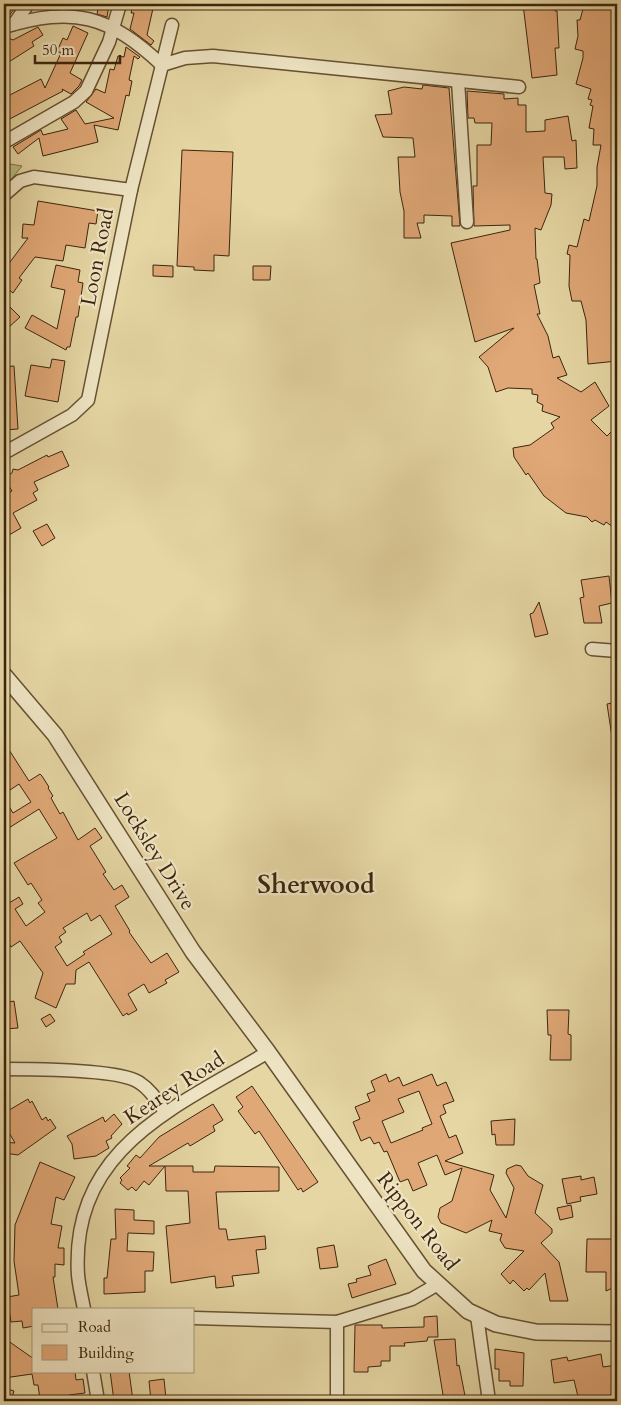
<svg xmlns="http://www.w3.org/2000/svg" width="621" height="1405" viewBox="0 0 621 1405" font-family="Cardo,serif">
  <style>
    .green { fill: #bbbc81; stroke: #7b7048 }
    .building { fill: #e1a877; stroke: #3b250e; fill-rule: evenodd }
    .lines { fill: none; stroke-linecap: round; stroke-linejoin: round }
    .minor-casing { stroke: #665133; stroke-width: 15 }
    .tertiary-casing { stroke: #665133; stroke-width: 18 }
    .minor { stroke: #eee4c3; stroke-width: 12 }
    .tertiary { stroke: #eee4c3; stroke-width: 15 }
    .labels { text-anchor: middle; stroke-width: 4.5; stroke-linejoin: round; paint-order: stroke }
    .street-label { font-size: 21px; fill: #3b250e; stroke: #eee4c3 }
    .district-label { font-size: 26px; font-weight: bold; fill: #3b250e; stroke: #eee4c3 }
  </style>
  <rect width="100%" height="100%" fill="#e5d6a3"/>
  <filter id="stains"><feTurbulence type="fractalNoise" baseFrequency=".004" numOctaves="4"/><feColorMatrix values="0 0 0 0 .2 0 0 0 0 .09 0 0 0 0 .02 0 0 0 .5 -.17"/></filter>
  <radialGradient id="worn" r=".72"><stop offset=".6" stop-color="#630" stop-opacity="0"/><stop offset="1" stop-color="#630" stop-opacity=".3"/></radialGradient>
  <!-- green -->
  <polygon class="green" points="4,163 22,166 4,188"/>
  <!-- building -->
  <g class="building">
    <polygon points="4,4 18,4 8,17 4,12"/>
    <polygon points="99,4 109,5 107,17 97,14"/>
    <polygon points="133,4 154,4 147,35 154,41 151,45 130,29 134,13 131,13"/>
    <polygon points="523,4 554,4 555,11 557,11 559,48 555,48 557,75 532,78"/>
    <polygon points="617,7 617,94 614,102 617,104 617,361 588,364 586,320 581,301 572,301 569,286 570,255 567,254 569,245 577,247 584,219 589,221 597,186 597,167 601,145 593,145 594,129 589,128 593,106 590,105 592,100 588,99 591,89 576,84 583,58 583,51 575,49 578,36 577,20 580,20 583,9"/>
    <polygon points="73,26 88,33 70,73 82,80 79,86 71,94 62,89 63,91 4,122 4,98 41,79 45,88 61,53 57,51 63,38 67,40"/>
    <polygon points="38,27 43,35 32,42 34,46 4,65 4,41 8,38 13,40"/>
    <polygon points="126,47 140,57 138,59 134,56 129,80 132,81 129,96 126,95 118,130 94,125 98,142 43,156 39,138 18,154 13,147 41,130 43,135 68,129 61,119 76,110 85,124 114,118 86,102 96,89 105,93 110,69 114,70 118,56 124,57"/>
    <polygon points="423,85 449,88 460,226 452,226 452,216 424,215 424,223 417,223 421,238 404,238 404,211 400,192 398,157 415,157 413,138 383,137 375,115 392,114 388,91 404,87 422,89"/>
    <polygon points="467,91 504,94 504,99 518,98 518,105 526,105 526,132 545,131 545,120 568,116 572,141 576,140 577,168 565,169 564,157 543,157 545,193 552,194 551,205 541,230 535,228 536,259 537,259 540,283 534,285 540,314 537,314 548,336 553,358 559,356 567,375 557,378 581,392 595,382 609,406 591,420 607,436 617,426 617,520 613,527 606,522 604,525 595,520 592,522 587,517 566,513 544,496 528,473 526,475 514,457 513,448 530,445 554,428 551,423 560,417 542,411 543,405 537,402 538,395 532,394 532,389 508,388 496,392 488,367 479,357 514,328 475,342 451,243 510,230 510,225 474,226 473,186 477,186 477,145 491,145 492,123 475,123 474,118 468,118"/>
    <polygon points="182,150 233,152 229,256 214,255 214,271 194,270 194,267 177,266"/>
    <polygon points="38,201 98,211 96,224 89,223 85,248 66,245 63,261 35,257 19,278 22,280 13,293 4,286 4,270 28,238 22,238 23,224 34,225"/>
    <polygon points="56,265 80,270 78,282 83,283 78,317 76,317 70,347 67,347 66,350 25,328 32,315 57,329 65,290 51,287"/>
    <polygon points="153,265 173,266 173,277 153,276"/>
    <polygon points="253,266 271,266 270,280 253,280"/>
    <polygon points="4,301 20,317 8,328 4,323"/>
    <polygon points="52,359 65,361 58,402 25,396 31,365 50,368"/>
    <polygon points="14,366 18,429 4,430 4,367"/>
    <polygon points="62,451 69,466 34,482 38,490 33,493 37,500 13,513 21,528 4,538 4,495 12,491 4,478 12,473 13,469 18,470 47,455 48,457"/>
    <polygon points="47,524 55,538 42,546 33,531"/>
    <polygon points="609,576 612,603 599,606 602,623 584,623 580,598 584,597 581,580"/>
    <polygon points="539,602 548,634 535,637 530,614 533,613"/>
    <polygon points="617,702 617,737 612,737 607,704"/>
    <path d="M4,742l25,39 11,-7 2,2 7,11 -1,1 5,8 -2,2 9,16 3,-2 15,28 17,-12 7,10 -12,8 16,26 -3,2 11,16 8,-5 7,12 -14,9 15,25 -1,1 22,31 16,-10 12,19 -14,8 2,3 -18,10 -5,-9 -16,10 9,16 -9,5 -1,-2 -4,3 -34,-54 -13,8 -1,14h-9l-10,24 -21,-10 8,-25 -23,-32 -9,6 -7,-12v-29l15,-9 4,7 -8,5 11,17 19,-14 -7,-9 4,-3 -11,-17 -3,2 -14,-22 43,-25 -18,-29 -35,22v-33l9,15 18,-11 -12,-18 -15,10zM87,913l4,8 9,-6 12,19 -29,18 2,2 -18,12 -12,-19 7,-5 -3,-5 7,-5 -3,-4z"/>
    <polygon points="14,1001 18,1028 4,1029 4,1003"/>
    <polygon points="547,1010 569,1010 568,1034 571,1035 571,1060 550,1060 551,1035 548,1035"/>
    <polygon points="50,1014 55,1021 46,1027 41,1019"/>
    <path d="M386,1074l3,8 10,-5 4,9 29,-12 5,12 9,-4 8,19 -11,4 3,8 -6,3 9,22 7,-3 7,18 -18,8 49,14 -4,15 16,28 8,-30 -8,-15 1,-4 9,-4 5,1 7,10 15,9 -8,28 17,16v4l-11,10 18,19 9,39h-18l-5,-28 -16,17 -2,-2 -3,3 -11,-11 -3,4 -9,-10 23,-23 -19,-3 -5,-8 2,-6 -13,-3 3,-11 -26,13 -25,-10 -3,-6 2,-9 12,-7 10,-33 -17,7 -8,-20 -19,8 9,22 -14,6 -5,-12 -8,3 -13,-31 -3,1 -5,-10 -5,2 -4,-7 -9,4 -8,-19 7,-3 -5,-12 15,-6 -3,-7 8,-3 -4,-10zM419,1091l13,33 -10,4 1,2 -32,13 -9,-22 22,-9 -6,-13z"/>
    <polygon points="252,1086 318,1182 303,1192 301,1188 298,1190 259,1131 255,1134 238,1111 243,1107 236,1097"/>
    <polygon points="28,1099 30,1103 32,1101 42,1120 46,1117 48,1121 50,1119 56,1128 18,1155 4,1153 4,1142 15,1143 4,1124 7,1123 4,1113"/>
    <polygon points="213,1104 223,1120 213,1126 215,1131 190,1146 188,1143 149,1166 165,1166 149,1185 144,1181 136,1191 132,1187 128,1190 120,1183 122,1180 120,1178 130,1168 127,1166 136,1155 140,1158 159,1137"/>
    <polygon points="114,1114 122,1124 111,1136 112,1138 106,1141 109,1148 96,1156 74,1159 72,1144 67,1136 103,1117 105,1122"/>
    <polygon points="515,1119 514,1145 496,1145 495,1134 492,1135 491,1121"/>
    <polygon points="40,1162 75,1177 64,1200 56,1197 51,1224 62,1226 58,1248 64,1248 64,1265 55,1264 55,1277 53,1277 58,1309 34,1309 34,1326 23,1328 22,1321 11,1322 7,1297 19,1295 14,1261 15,1225"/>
    <polygon points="165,1166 193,1166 193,1172 214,1172 215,1166 279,1167 279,1191 216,1192 219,1229 226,1229 228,1240 265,1236 266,1249 256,1250 259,1273 232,1276 234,1286 216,1288 215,1276 171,1283 166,1226 190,1223 188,1191 166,1191"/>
    <polygon points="581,1176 581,1180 594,1177 597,1194 580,1197 581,1201 567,1204 562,1179"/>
    <polygon points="571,1205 573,1217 560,1220 557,1208"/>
    <polygon points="115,1209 134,1210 134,1220 154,1221 154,1234 128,1233 127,1251 154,1252 153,1271 145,1271 145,1292 104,1294 104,1278 107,1278 111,1239 116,1239"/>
    <polygon points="587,1239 617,1239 617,1286 606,1291 606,1272 586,1272"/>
    <polygon points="334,1245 338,1267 320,1269 317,1248"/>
    <polygon points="386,1259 396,1284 352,1298 348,1284 357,1282 356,1279 371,1275 368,1266"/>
    <polygon points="437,1316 438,1337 428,1337 427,1341 404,1343 405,1346 390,1346 390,1361 381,1361 381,1366 368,1367 368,1372 354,1372 355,1325 382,1325 382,1328 424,1327 424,1317"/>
    <polygon points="4,1338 34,1359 34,1371 75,1371 76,1380 83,1379 85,1393 69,1395 70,1401 56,1401 55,1396 40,1399 38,1385 34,1385 32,1374 4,1378"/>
    <polygon points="455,1339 457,1366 459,1365 466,1401 444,1401 434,1340"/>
    <polygon points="495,1349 524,1353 523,1386 510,1386 510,1381 499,1381 499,1369 495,1369"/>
    <polygon points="601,1354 603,1367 617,1365 617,1397 579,1401 574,1380 554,1383 551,1360 567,1357 568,1361"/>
    <polygon points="110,1371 129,1371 133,1401 114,1401"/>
    <polygon points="164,1379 166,1399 151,1401 149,1381"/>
    <polygon points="4,1388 14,1391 11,1401 4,1401"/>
  </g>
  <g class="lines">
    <defs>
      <g id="minor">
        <polyline points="14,24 28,4"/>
        <path d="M4,27c70,-21 104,-12 158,38l23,-7 28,-2 306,31"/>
        <polyline points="458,81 467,222"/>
        <polyline points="8,140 74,102 86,91 109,42 120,4"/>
        <polyline points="4,195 20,181 34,177 131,190"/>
        <polyline points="4,453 72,415 88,400 131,190 172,25"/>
        <polyline points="592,649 617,651"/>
        <path d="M4,1069c26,0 118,0 136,14 11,7 18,19 25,29"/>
        <path d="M84,1309c-2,-11 -5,-23 -6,-34 -8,-128 99,-168 190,-223"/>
        <polyline points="477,1316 489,1401"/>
        <polyline points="194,1318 337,1322 412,1299 438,1284"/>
        <polyline points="337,1322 337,1401"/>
        <polyline points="93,1371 98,1401"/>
      </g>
      <polyline id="tertiary" points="4,675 55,735 193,952 268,1052 424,1271 468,1311 496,1324 536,1332 617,1333"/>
    </defs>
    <!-- minor casing -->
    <use href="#minor" class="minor-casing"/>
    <!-- tertiary casing -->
    <use href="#tertiary" class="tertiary-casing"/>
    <!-- minor -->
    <use href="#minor" class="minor"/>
    <!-- tertiary -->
    <use href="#tertiary" class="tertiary"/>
  </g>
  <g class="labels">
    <!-- street labels -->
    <g class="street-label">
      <text transform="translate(97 257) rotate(-79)" y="7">Loon Road</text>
      <text transform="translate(155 851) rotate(58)" y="7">Locksley Drive</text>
      <text transform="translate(174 1088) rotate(-33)" y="7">Kearey Road</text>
      <text transform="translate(418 1221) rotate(52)" y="7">Rippon Road</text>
    </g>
    <!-- district labels -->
    <g class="district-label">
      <text x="316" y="893">Sherwood</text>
    </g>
  </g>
  <!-- margin -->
  <rect width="621" height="1405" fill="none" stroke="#e5d6a3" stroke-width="20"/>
  <rect x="5" y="5" width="611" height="1395" fill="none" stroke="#3b250e" stroke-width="2.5"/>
  <rect x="10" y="10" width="601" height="1385" fill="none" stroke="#3b250e"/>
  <!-- legend -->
  <rect x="32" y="1308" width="162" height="65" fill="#eee4c3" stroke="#a6987b"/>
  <rect x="42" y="1324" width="25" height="8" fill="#eee4c3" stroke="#a6987b"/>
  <text x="78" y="1332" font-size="15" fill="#3b250e">Road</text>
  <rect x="42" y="1345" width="25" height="15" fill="#e1a877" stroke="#a6987b"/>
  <text x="78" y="1358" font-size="15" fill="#3b250e">Building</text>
  <!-- scale -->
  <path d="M35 55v8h85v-8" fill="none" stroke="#3b250e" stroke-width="2.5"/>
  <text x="42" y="55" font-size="15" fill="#3b250e" stroke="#eee4c3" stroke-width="4" paint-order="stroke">50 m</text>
  <rect width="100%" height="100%" filter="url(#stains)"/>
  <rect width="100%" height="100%" fill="url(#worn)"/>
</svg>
